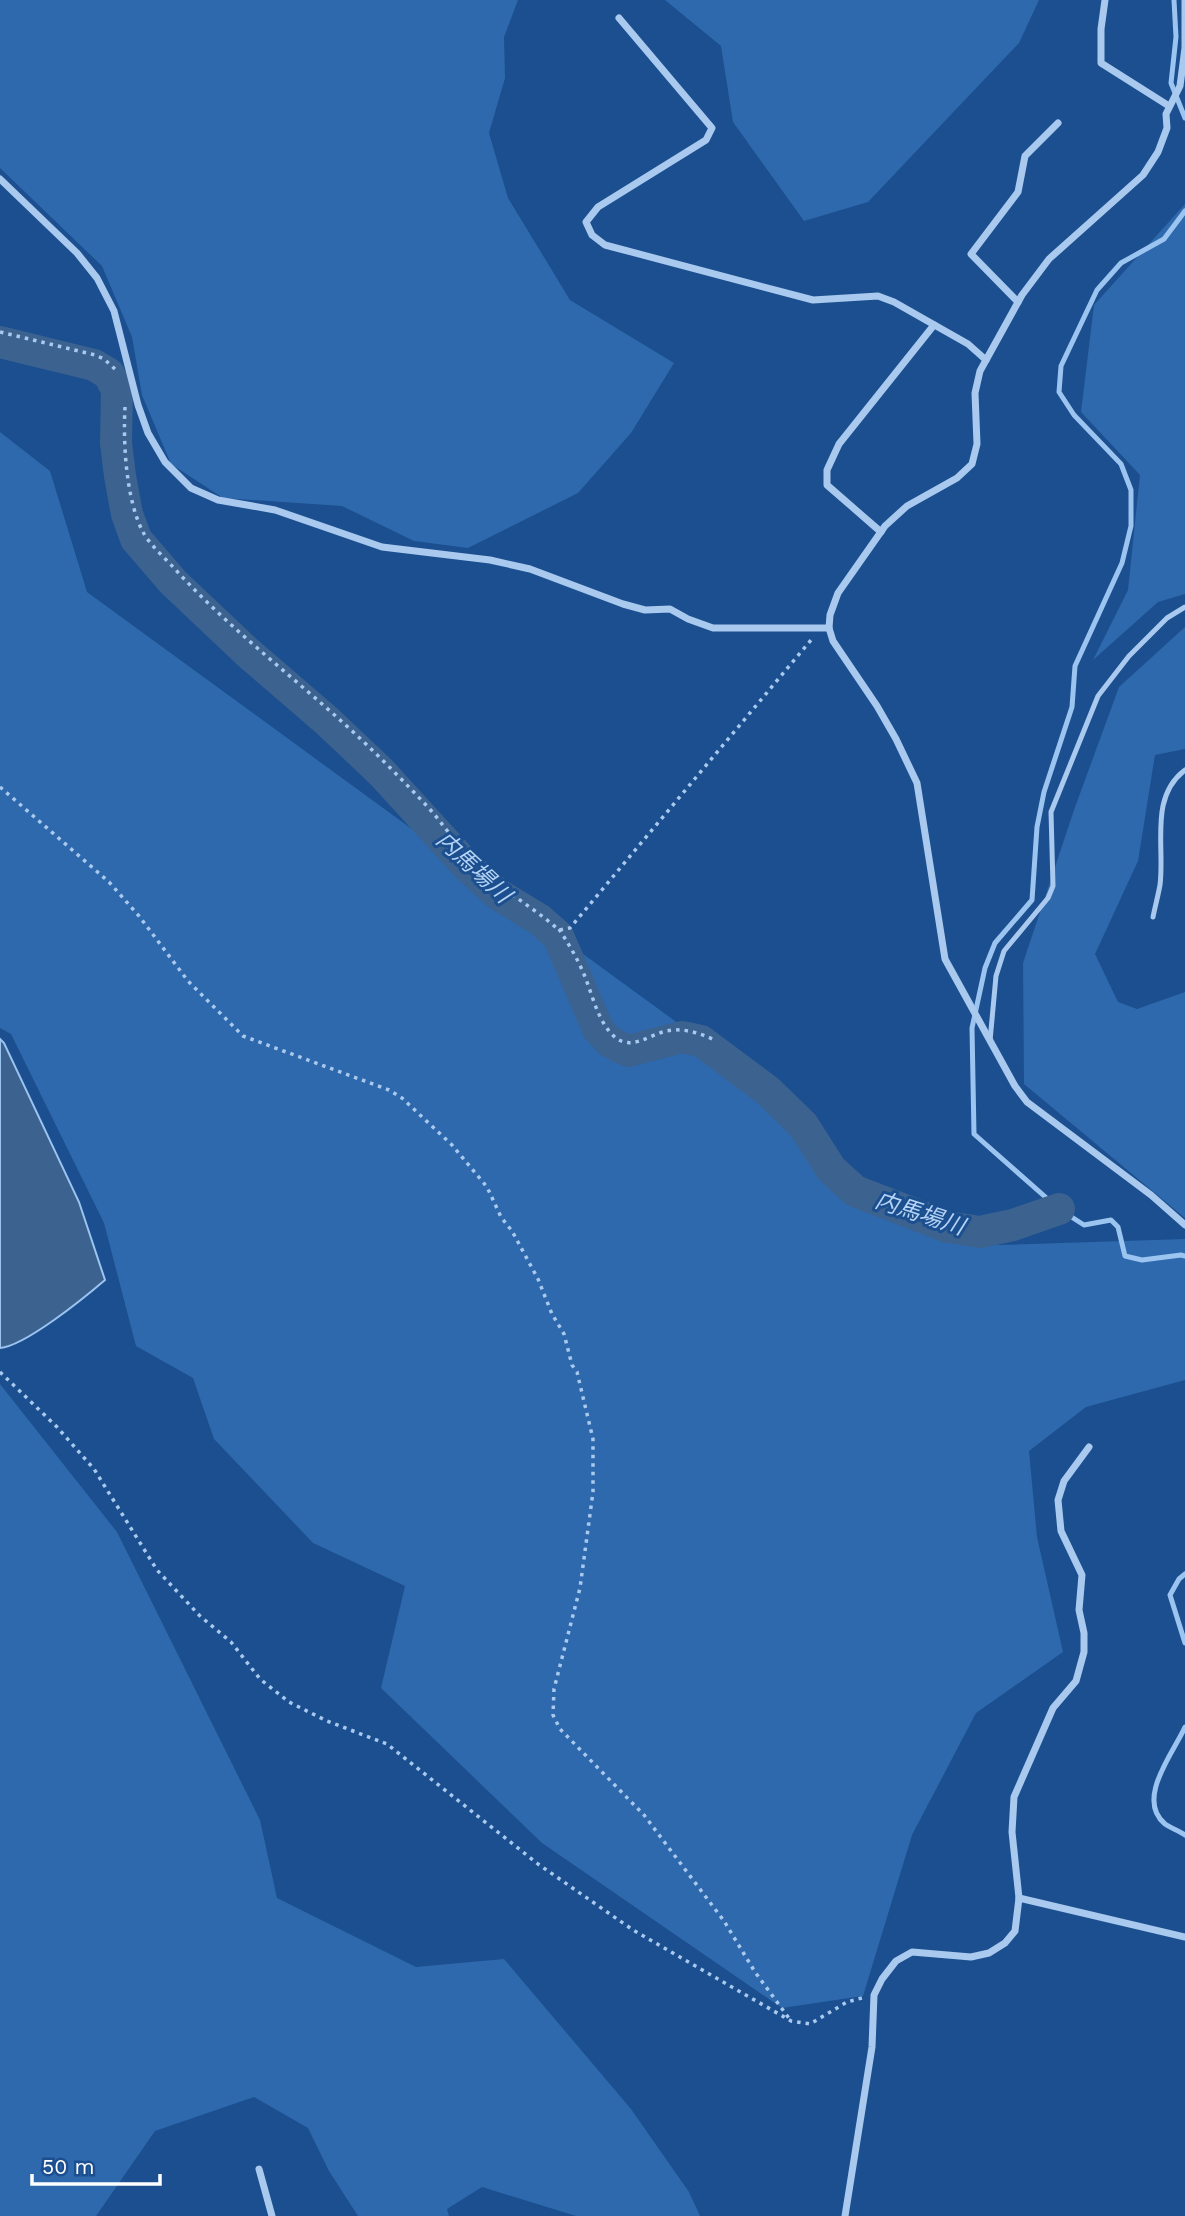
<svg xmlns="http://www.w3.org/2000/svg" width="1185" height="2216" viewBox="0 0 1185 2216" font-family="'Work Sans','Noto Sans JP',sans-serif">
  <style>
    .green { fill: #2e69ad }
    .water { fill: #3c6290; stroke: #9cc4f0; stroke-width: 2 }
    .lines { fill: none; stroke-linecap: round; stroke-linejoin: round }
    .stream { stroke: #9cc4f0; stroke-width: 5 }
    .river { stroke: #3c6290; stroke-width: 32 }
    .path { stroke: #a9c9ee; stroke-width: 3.5; stroke-dasharray: 3.5 5; stroke-linecap: butt }
    .service { stroke: #a9c9ee; stroke-width: 5 }
    .minor { stroke: #a9c9ee; stroke-width: 7 }
    .labels { text-anchor: middle; stroke-width: 6; stroke-linejoin: round; paint-order: stroke }
    .water-label { font-size: 23px; font-style: italic; fill: #b5d3f5; stroke: #1b4f8f }
  </style>
  <rect width="100%" height="100%" fill="#1b4f8f"/>
  <!-- green -->
  <g class="green">
    <polygon points="0,0 518,0 504,37 505,78 489,133 508,198 570,300 674,363 631,433 578,493 468,548 414,541 342,506 223,498 171,464 142,395 132,337 102,266 0,168"/>
    <polygon points="665,0 1039,0 1019,43 868,202 804,221 733,122 721,46"/>
    <polygon points="1185,204 1185,594 1158,602 1093,660 1128,590 1140,475 1081,412 1094,305"/>
    <polygon points="0,432 50,471 87,592 749,1075 816,1155 860,1186 999,1245 1185,1239 1185,1380 1086,1407 1029,1451 1037,1537 1063,1652 976,1713 912,1835 863,1996 782,2008 542,1843 381,1688 405,1586 313,1543 214,1439 193,1378 136,1346 104,1223 11,1034 0,1028"/>
    <polygon points="1185,627 1185,749 1155,755 1138,861 1095,954 1118,1002 1137,1009 1185,992 1185,1218 1024,1084 1023,963 1074,810 1119,687"/>
    <polygon points="0,1384 117,1532 260,1820 277,1898 416,1967 504,1959 631,2109 689,2192 700,2216 576,2216 482,2187 447,2209 449,2216 358,2216 329,2171 308,2128 254,2097 155,2131 96,2216 0,2216"/>
  </g>
  <!-- water -->
  <path class="water" d="M0,1039l4,4 75,159 26,78c-21,18 -80,66 -105,68z"/>
  <g class="lines">
    <!-- stream -->
    <g class="stream">
      <polyline points="1174,0 1176,37 1171,83 1185,118"/>
      <polyline points="1185,211 1164,239 1121,263 1097,290 1061,366 1059,392 1074,415 1121,464 1131,490 1131,526 1122,563 1075,666 1072,707 1044,792 1037,827 1032,900 995,943 985,968 972,1028 974,1134 1059,1209 1084,1225 1111,1220 1118,1227 1125,1256 1142,1260 1181,1255 1185,1256"/>
      <polyline points="1185,1574 1179,1579 1170,1595 1185,1643"/>
      <path d="M1185,1727c-11,25 -50,72 -20,97 6,4 14,7 20,11"/>
    </g>
    <!-- river -->
    <polyline class="river" points="0,342 94,365 109,374 117,390 116,443 120,476 127,514 136,539 173,582 247,652 326,720 381,772 467,866 499,895 540,920 558,936 598,1029 610,1042 628,1051 682,1037 701,1041 768,1091 803,1125 831,1169 855,1191 948,1227 980,1232 1013,1225 1059,1209"/>
    <!-- path -->
    <g class="path">
      <polyline points="0,332 95,355 104,359 116,370"/>
      <path d="M125,407c-2,36 1,93 18,125 7,13 21,25 31,36 48,53 103,96 156,143 33,29 65,61 95,93 18,19 32,42 51,61 25,25 56,41 83,65l11,-2 241,-288"/>
      <polyline points="0,787 109,882 139,916 188,981 243,1036 389,1090 402,1098 452,1145 487,1187 501,1217 512,1231 538,1279 552,1314 564,1334 572,1365 577,1372 593,1439 593,1492 580,1588 554,1689 553,1715 560,1729 644,1815 724,1921 755,1972 791,2021"/>
      <path d="M559,929c9,14 17,27 24,43 8,18 13,43 26,59 21,26 39,1 64,-1 15,-1 28,4 42,10"/>
      <polyline points="0,1372 57,1427 94,1469 157,1570 200,1616 231,1642 260,1679 289,1702 327,1721 387,1744 538,1864 633,1930 791,2021 810,2024 847,2002 862,1998"/>
    </g>
    <!-- service -->
    <g class="service">
      <path d="M1153,917c2,-10 5,-21 7,-32 5,-39 -11,-88 25,-115"/>
      <polyline points="990,1041 996,976 1004,951 1048,898 1053,886 1051,812 1098,696 1129,656 1167,618 1185,607"/>
    </g>
    <!-- minor -->
    <g class="minor">
      <polyline points="1105,0 1101,29 1101,63 1169,106"/>
      <polyline points="1185,0 1185,48 1180,86 1166,114 1167,128 1158,152 1143,175 1049,259 1022,295 980,371 975,393 977,444 972,464 957,478 907,506 885,526 838,593 830,615 829,628 833,641 877,706 896,739 917,783 945,959 1015,1086 1027,1102 1151,1195 1185,1225"/>
      <polyline points="619,18 712,128 706,140 598,207 586,222 592,235 605,245 813,300 878,296 894,302 968,344 986,360"/>
      <polyline points="0,179 77,253 97,278 114,311 138,405 148,433 165,462 191,488 218,500 275,510 382,547 490,560 530,569 623,604 645,610 670,609 688,619 713,628 829,628"/>
      <polyline points="1018,302 971,254 1018,192 1025,156 1058,123"/>
      <polyline points="881,532 827,485 827,470 839,444 934,325"/>
      <polyline points="1019,1898 1185,1937"/>
      <polyline points="259,2169 272,2216"/>
      <polyline points="845,2216 872,2047 874,1995 882,1979 896,1961 912,1952 971,1957 989,1953 1005,1943 1015,1931 1019,1898 1012,1832 1014,1797 1053,1708 1076,1681 1084,1652 1084,1633 1079,1610 1082,1575 1061,1531 1058,1500 1064,1481 1089,1447"/>
    </g>
  </g>
  <g class="labels">
    <!-- water labels -->
    <g class="water-label">
      <text transform="translate(474 867) rotate(43)" y="8">内馬場川</text>
      <text transform="translate(920 1213) rotate(18)" y="8">内馬場川</text>
    </g>
  </g>
  <!-- scale -->
  <path d="M32 2174v10h128v-10" fill="none" stroke="#ffffff" stroke-width="3.5"/>
  <text x="42" y="2174" font-size="21" fill="#ffffff" stroke="#1b4f8f" stroke-width="5" paint-order="stroke">50 m</text>
</svg>
